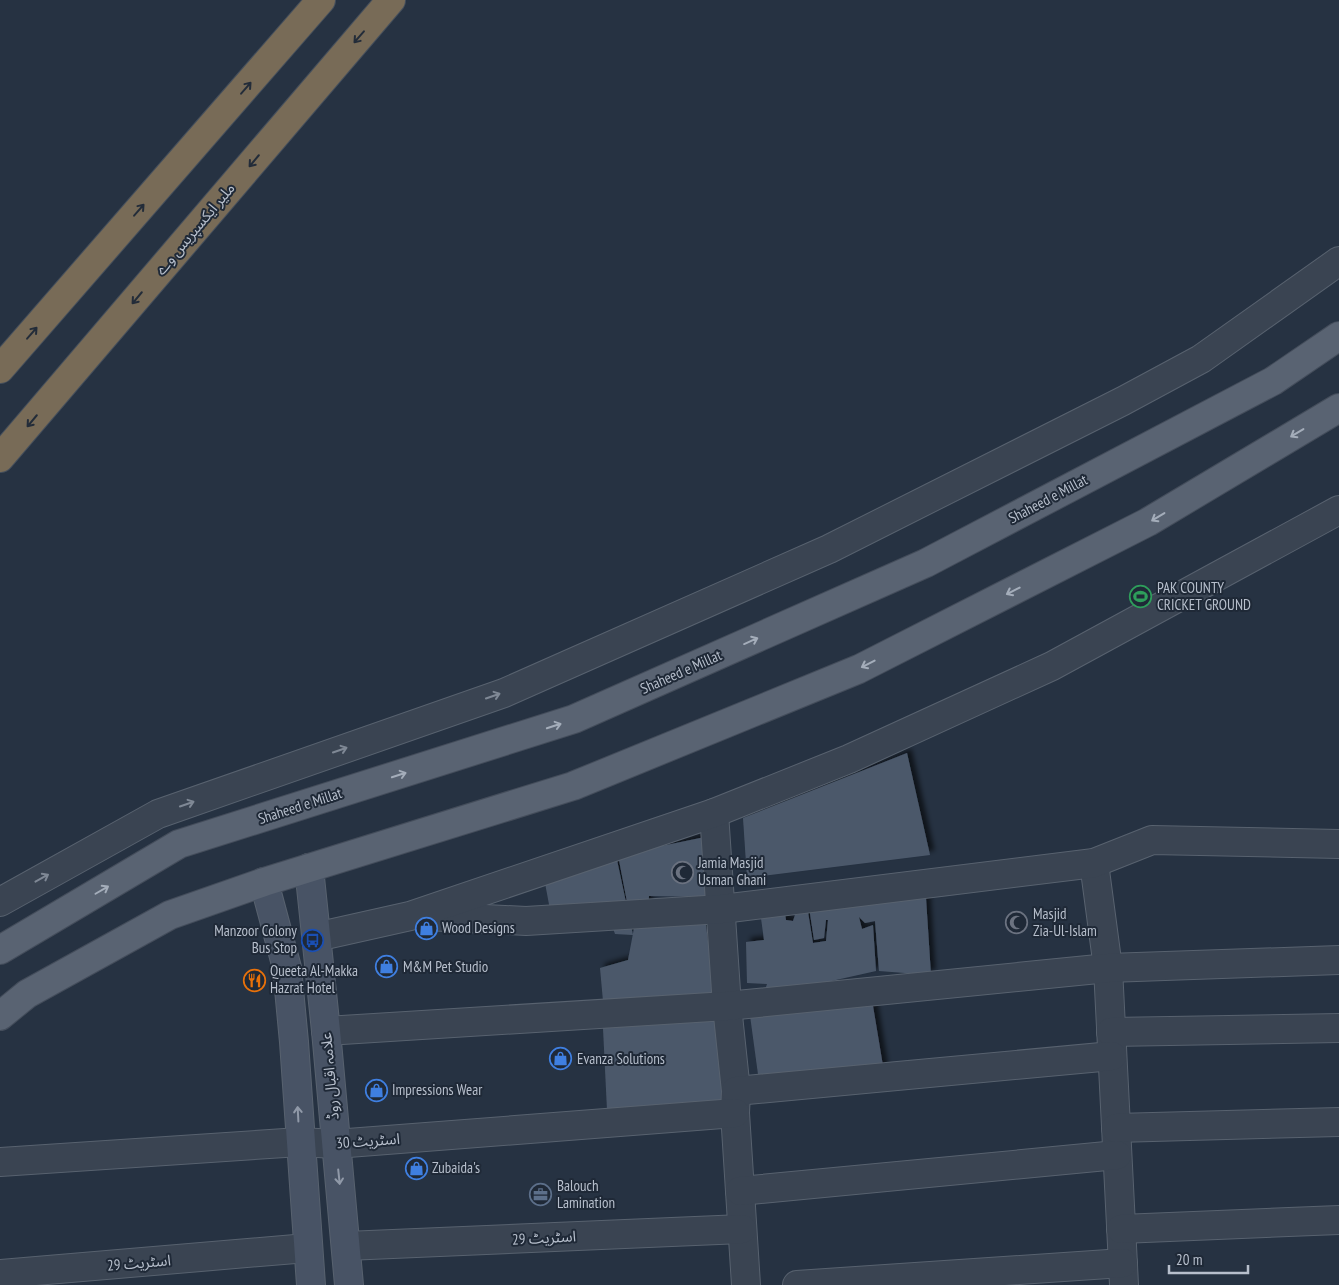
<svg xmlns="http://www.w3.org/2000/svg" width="1339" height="1285" viewBox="0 0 1339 1285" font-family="'PT Sans Narrow','Noto Sans Arabic',sans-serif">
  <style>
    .building { fill: #4c596b; filter: url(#shadow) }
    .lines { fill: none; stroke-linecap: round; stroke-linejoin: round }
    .street-casing { stroke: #58626f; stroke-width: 30 }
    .secondary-casing { stroke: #58626f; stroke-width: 30 }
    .primary-casing { stroke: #444d5b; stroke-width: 30 }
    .highway-casing { stroke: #454f5c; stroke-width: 30 }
    .street { stroke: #3a4452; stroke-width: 28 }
    .secondary { stroke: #485365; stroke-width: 28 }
    .primary { stroke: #596372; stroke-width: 28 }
    .highway { stroke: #786b57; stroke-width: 28 }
    .oneway { stroke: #232c39 }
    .oneway2 { stroke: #a4adba }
    .oneway3 { stroke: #7f8895 }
    .oneway4 { stroke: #9099a8 }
    .labels { text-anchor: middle; stroke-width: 4; stroke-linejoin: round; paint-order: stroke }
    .street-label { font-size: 15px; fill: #b7bfcc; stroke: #1f2937 }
    .poi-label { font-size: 15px; fill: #b7bfcc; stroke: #1f2937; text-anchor: start }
  </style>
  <defs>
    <filter id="shadow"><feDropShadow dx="4.5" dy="-4.5" stdDeviation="2.5" flood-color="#0009"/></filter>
  </defs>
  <rect width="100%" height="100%" fill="#263242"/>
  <!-- building -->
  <g class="building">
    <polygon points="907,753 930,855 747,878 743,818"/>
    <polygon points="705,837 710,897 649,896 648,908 628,907 618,855"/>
    <polygon points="617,860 633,935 615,934 613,928 554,931 545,883"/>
    <polygon points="926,898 931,975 879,971 875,921 865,923 859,917 862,929 873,925 876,971 800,988 766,987 767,984 747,983 746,942 764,940 760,911 785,914 786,920 793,921 795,915 808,912 813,943 826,941 828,920 826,920 824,938 814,940 809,907"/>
    <polygon points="705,917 715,999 603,1001 600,968 628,960 635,923"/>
    <polygon points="871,994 884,1072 760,1089 749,1008"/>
    <polygon points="716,1020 724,1103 607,1110 603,1028"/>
  </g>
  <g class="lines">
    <defs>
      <g id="street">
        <polyline points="714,813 727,1006 736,1091 735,1113 746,1285"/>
        <polyline points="1094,863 1108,968 1124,1285"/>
        <polyline points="0,902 158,814 504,693 829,549 1123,401 1201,359 1339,261"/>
        <polyline points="426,916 526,921 722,909 1094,863 1152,840 1339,844"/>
        <polyline points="316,937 410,916 714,813 849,759 1052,666 1339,510"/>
        <polyline points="326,1031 727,1006 1108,968 1339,960"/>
        <polyline points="1111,1032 1339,1028"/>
        <polyline points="736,1091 1112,1056"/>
        <polyline points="1116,1128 1339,1122"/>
        <polyline points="0,1162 300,1142 335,1144 735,1113"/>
        <polyline points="740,1191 1117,1155"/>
        <polyline points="1121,1229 1339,1220"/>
        <polyline points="346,1246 742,1229"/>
        <polyline points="0,1274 307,1248"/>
        <polyline points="797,1285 1123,1263"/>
      </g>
      <g id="secondary">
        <polyline points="309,868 326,1031 349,1285"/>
        <polyline points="264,882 287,968 294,1042 311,1285"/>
      </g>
      <g id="primary">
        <polyline points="0,950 179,844 574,719 926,563 1273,381 1339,336"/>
        <polyline points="0,1016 27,994 170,915 264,882 573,786 859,669 1148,522 1339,408"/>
      </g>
      <g id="highway">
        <polyline points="0,369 321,0"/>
        <polyline points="0,458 391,0"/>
      </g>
    </defs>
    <!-- street casing -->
    <use href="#street" class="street-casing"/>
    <!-- secondary casing -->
    <use href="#secondary" class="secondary-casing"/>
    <!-- primary casing -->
    <use href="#primary" class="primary-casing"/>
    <!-- highway casing -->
    <use href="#highway" class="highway-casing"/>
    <!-- street -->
    <use href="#street" class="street"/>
    <!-- secondary -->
    <use href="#secondary" class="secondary"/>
    <!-- primary -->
    <use href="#primary" class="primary"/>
    <!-- highway -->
    <use href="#highway" class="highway"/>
  </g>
  <!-- one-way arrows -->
  <defs><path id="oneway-shaft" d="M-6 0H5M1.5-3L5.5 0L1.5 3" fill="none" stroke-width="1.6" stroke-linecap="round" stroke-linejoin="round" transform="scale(1.25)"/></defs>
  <g class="oneway">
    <use href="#oneway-shaft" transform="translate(359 37) rotate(131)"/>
    <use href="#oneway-shaft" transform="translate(246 88) rotate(-49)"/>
    <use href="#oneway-shaft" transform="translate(254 161) rotate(130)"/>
    <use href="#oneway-shaft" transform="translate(139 210) rotate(-49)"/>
    <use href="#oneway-shaft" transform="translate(137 298) rotate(130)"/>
    <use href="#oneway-shaft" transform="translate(32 333) rotate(-49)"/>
    <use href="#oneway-shaft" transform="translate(32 421) rotate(130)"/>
  </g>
  <g class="oneway2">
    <use href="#oneway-shaft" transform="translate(1297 433) rotate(149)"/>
    <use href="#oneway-shaft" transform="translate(1158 517) rotate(149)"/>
    <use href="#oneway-shaft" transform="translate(1013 591) rotate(153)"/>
    <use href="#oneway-shaft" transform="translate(751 641) rotate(-24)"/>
    <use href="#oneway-shaft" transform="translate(868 664) rotate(153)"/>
    <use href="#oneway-shaft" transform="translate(554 726) rotate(-18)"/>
    <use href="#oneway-shaft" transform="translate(399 775) rotate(-18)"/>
    <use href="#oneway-shaft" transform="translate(102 890) rotate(-30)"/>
  </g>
  <g class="oneway3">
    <use href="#oneway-shaft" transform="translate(493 696) rotate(-19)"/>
    <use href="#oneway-shaft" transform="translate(340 750) rotate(-19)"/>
    <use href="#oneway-shaft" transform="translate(187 804) rotate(-19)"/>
    <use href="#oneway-shaft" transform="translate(42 878) rotate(-29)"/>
  </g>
  <g class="oneway4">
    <use href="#oneway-shaft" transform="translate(298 1114) rotate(-93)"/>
    <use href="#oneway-shaft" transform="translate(339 1177) rotate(84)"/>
  </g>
  <!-- icons -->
  <defs>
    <symbol id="stadium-ring" viewBox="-11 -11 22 22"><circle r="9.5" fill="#1f2937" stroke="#2e9e5b" stroke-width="1.5"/><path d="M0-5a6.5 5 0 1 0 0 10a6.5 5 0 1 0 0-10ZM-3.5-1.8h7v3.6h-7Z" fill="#2e9e5b"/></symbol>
    <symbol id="mosque-ring" viewBox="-11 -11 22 22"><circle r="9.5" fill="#1f2937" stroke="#6b7280" stroke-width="1.5"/><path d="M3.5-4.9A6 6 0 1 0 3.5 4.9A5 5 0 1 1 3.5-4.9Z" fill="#6b7280"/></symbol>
    <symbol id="shop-ring" viewBox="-11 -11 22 22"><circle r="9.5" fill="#1f2937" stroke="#3f7fe0" stroke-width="1.5"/><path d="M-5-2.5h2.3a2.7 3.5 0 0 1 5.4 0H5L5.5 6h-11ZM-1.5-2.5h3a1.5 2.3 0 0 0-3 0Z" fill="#3f7fe0"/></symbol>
    <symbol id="bus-ring" viewBox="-11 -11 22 22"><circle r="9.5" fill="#1f2937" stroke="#1a4fb4" stroke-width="1.5"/><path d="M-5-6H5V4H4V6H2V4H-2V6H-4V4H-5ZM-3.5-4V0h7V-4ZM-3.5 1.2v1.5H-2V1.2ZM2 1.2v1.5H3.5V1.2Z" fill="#1a4fb4"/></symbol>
    <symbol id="restaurant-ring" viewBox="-11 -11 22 22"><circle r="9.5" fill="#1f2937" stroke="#e8710a" stroke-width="1.5"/><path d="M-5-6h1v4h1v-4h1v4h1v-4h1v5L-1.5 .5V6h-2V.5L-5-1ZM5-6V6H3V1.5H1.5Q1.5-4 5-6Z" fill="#e8710a"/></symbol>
    <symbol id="office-ring" viewBox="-11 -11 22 22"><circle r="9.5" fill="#1f2937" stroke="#5c6f8a" stroke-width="1.5"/><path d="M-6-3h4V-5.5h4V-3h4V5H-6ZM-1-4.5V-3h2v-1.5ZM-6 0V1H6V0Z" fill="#5c6f8a"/></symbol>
  </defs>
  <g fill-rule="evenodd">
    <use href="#stadium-ring" x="1128" y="584" width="25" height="25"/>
    <use href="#mosque-ring" x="670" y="860" width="25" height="25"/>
    <use href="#mosque-ring" x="1004" y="910" width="25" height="25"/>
    <use href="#shop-ring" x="414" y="916" width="25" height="25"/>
    <use href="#bus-ring" x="300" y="928" width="25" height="25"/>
    <use href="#shop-ring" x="374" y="954" width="25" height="25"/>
    <use href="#restaurant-ring" x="242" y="968" width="25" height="25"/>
    <use href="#shop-ring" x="548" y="1046" width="25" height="25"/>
    <use href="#shop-ring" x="364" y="1078" width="25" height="25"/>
    <use href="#shop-ring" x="404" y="1156" width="25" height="25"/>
    <use href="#office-ring" x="528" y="1182" width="25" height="25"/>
  </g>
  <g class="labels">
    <!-- street labels -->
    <g class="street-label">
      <text transform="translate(195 229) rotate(-50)" y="5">ملیر ایکسپریس وے</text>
      <text transform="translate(1048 499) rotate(-28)" y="5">Shaheed e Millat</text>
      <text transform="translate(681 672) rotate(-24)" y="5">Shaheed e Millat</text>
      <text transform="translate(300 806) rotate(-18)" y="5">Shaheed e Millat</text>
      <text transform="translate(330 1076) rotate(-95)" y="5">علامہ اقبال روڈ</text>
      <text transform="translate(368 1141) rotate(-4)" y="5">اسٹریٹ 30</text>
      <text transform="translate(544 1238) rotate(-3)" y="5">اسٹریٹ 29</text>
      <text transform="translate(139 1263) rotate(-5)" y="5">اسٹریٹ 29</text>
    </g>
    <!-- poi labels -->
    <g class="poi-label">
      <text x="1157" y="593">PAK COUNTY<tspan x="1157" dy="17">CRICKET GROUND</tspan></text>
      <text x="698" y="868">Jamia Masjid<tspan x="698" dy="17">Usman Ghani</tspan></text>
      <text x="1033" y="919">Masjid<tspan x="1033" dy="17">Zia-Ul-Islam</tspan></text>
      <text x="442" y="933">Wood Designs</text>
      <text x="297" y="936" text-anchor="end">Manzoor Colony<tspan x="297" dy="17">Bus Stop</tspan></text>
      <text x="403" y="972">M&amp;M Pet Studio</text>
      <text x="270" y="976">Queeta Al-Makka<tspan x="270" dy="17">Hazrat Hotel</tspan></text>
      <text x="577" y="1064">Evanza Solutions</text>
      <text x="392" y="1095">Impressions Wear</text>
      <text x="432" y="1173">Zubaida's</text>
      <text x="557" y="1191">Balouch<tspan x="557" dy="17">Lamination</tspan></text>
    </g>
  </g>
  <!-- scale -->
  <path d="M1169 1265v8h79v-8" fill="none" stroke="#b7bfcc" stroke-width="2.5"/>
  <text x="1176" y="1265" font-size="15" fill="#b7bfcc" stroke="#1f2937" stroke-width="4" paint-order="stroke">20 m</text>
</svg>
